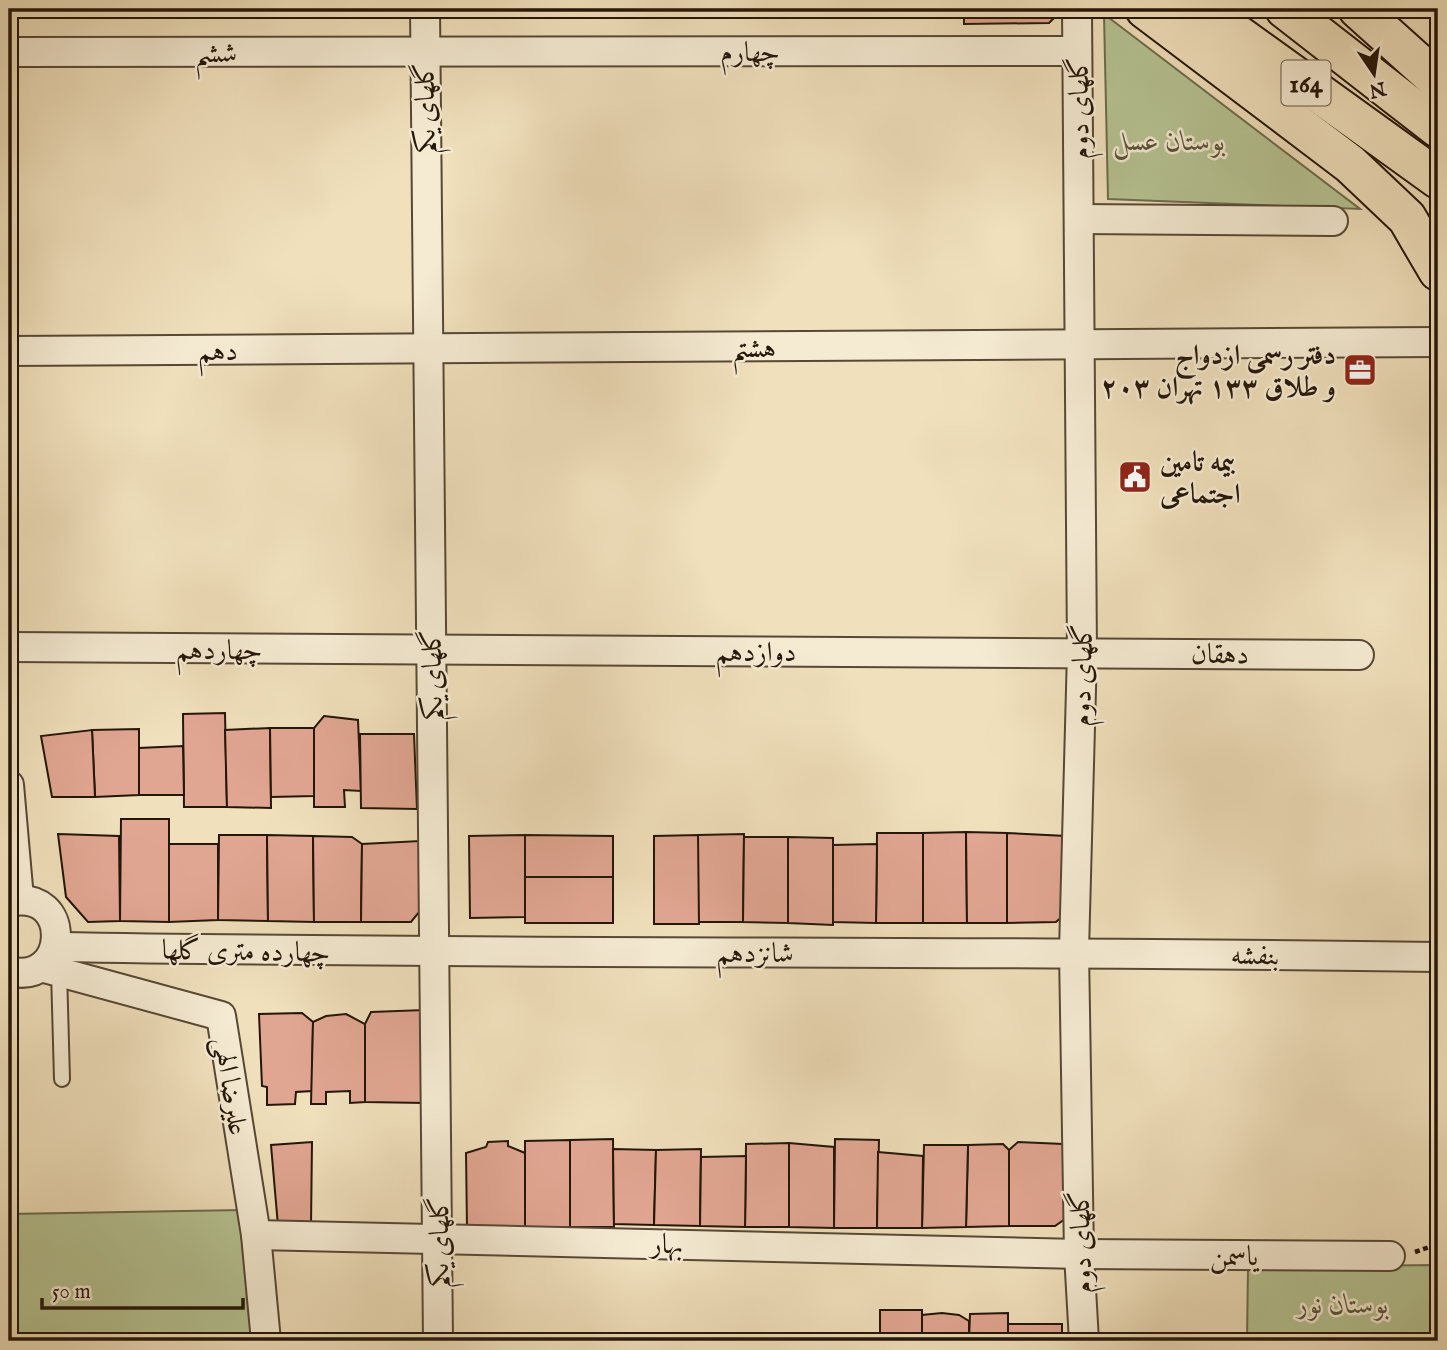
<svg xmlns="http://www.w3.org/2000/svg" width="1447" height="1350" viewBox="0 0 1447 1350" font-family="'IM FELL English',Amiri,serif">
  <style>
    .green { fill: #b6c393; stroke: #6d6c4e; stroke-width: 2 }
    .building { fill: #e1a692; stroke: #241609; stroke-width: 2 }
    .lines { fill: none; stroke-linecap: round; stroke-linejoin: round }
    .lane-casing { stroke: #574836; stroke-width: 18 }
    .street-casing { stroke: #574836; stroke-width: 32 }
    .primary-casing { stroke: #241609; stroke-width: 42 }
    .highway-casing { stroke: #241609; stroke-width: 42 }
    .path { stroke: #241609; stroke-width: 4.5; stroke-dasharray: 5 3.5; stroke-linecap: butt }
    .lane { stroke: #f5ebd3; stroke-width: 14 }
    .street { stroke: #f5ebd3; stroke-width: 28 }
    .primary { stroke: #f0e0bc; stroke-width: 38 }
    .highway { stroke: #f0e0bc; stroke-width: 38 }
    .labels { text-anchor: middle; stroke-width: 5; stroke-linejoin: round; paint-order: stroke }
    .shield { fill: #f5ebd3; stroke: #635646; stroke-width: 2 }
    .shield-label { font-size: 26px; font-weight: bold; fill: #241609 }
    .street-label { font-size: 28px; fill: #241609; stroke: #f5ebd3 }
    .park-label { font-size: 28px; font-style: italic; fill: #575339; stroke: #f5ebd3 }
    .poi-label { font-size: 28px; font-weight: bold; fill: #241609; stroke: #f5ebd3; text-anchor: end }
  </style>
  <rect width="100%" height="100%" fill="#f0e0bc"/>
  <filter id="stains"><feTurbulence type="fractalNoise" baseFrequency=".00286" numOctaves="4"/><feColorMatrix values="0 0 0 0 .2 0 0 0 0 .09 0 0 0 0 .02 0 0 0 .5 -.17"/></filter>
  <radialGradient id="worn" r=".72"><stop offset=".6" stop-color="#630" stop-opacity="0"/><stop offset="1" stop-color="#630" stop-opacity=".3"/></radialGradient>
  <!-- green -->
  <g class="green">
    <polygon points="1104,14 1360,209 1108,199"/>
    <polygon points="241,1210 255,1341 9,1341 9,1214"/>
    <polygon points="1438,1265 1438,1317 1428,1341 1247,1341 1248,1267"/>
  </g>
  <!-- building -->
  <g class="building">
    <polygon points="964,9 1062,9 1062,10 1049,23 964,24"/>
    <polygon points="225,713 227,807 184,807 183,714"/>
    <polygon points="324,716 358,720 361,791 344,790 345,807 314,807 314,728"/>
    <polygon points="270,728 271,808 227,807 225,730"/>
    <polygon points="270,728 314,728 314,796 271,797"/>
    <polygon points="139,729 139,795 95,797 92,730"/>
    <polygon points="92,730 95,797 52,797 41,736"/>
    <polygon points="360,734 414,734 417,809 361,808"/>
    <polygon points="183,746 184,795 139,795 139,748"/>
    <polygon points="121,819 169,819 169,922 120,921"/>
    <polygon points="966,832 967,923 923,923 923,833"/>
    <polygon points="966,832 1007,833 1007,923 967,923"/>
    <polygon points="877,833 923,833 923,923 876,923"/>
    <polygon points="1007,833 1066,836 1065,914 1056,922 1007,923"/>
    <polygon points="58,834 119,836 120,921 88,922 66,897"/>
    <polygon points="744,834 743,922 698,922 698,835"/>
    <polygon points="219,835 267,835 268,921 218,920"/>
    <polygon points="267,835 313,836 314,922 268,921"/>
    <polygon points="525,835 525,917 470,918 469,836"/>
    <polygon points="525,835 613,836 613,877 525,877"/>
    <polygon points="698,835 699,924 654,924 654,836"/>
    <polygon points="313,836 352,837 362,844 361,922 314,922"/>
    <polygon points="744,837 788,837 788,923 743,922"/>
    <polygon points="788,837 833,838 833,925 788,923"/>
    <polygon points="420,841 420,911 411,922 361,922 362,844"/>
    <polygon points="169,844 218,844 218,920 169,922"/>
    <polygon points="877,844 876,923 833,922 833,845"/>
    <rect x="525" y="877" width="88" height="46"/>
    <polygon points="424,1010 425,1103 365,1102 365,1024 371,1012"/>
    <polygon points="302,1013 313,1022 312,1091 296,1092 295,1104 267,1105 267,1087 262,1086 259,1014"/>
    <polygon points="346,1014 365,1024 365,1102 350,1103 350,1091 326,1092 326,1104 311,1104 313,1022 326,1016"/>
    <polygon points="613,1139 614,1227 570,1227 570,1140"/>
    <polygon points="835,1139 879,1140 877,1228 834,1228"/>
    <polygon points="570,1140 570,1227 525,1228 525,1141"/>
    <polygon points="508,1141 508,1146 525,1153 525,1228 467,1228 466,1153 486,1147 488,1142"/>
    <polygon points="312,1142 311,1226 278,1226 271,1145"/>
    <polygon points="1018,1142 1063,1144 1068,1152 1065,1219 1055,1226 1009,1226 1009,1150"/>
    <polygon points="789,1143 789,1227 745,1227 746,1144"/>
    <polygon points="789,1143 834,1147 834,1228 789,1227"/>
    <polygon points="1003,1144 1009,1150 1009,1226 966,1227 968,1145"/>
    <polygon points="924,1145 968,1145 966,1227 922,1228"/>
    <polygon points="613,1149 656,1150 654,1225 614,1224"/>
    <polygon points="701,1149 700,1226 654,1225 656,1150"/>
    <polygon points="878,1152 923,1156 922,1228 877,1228"/>
    <polygon points="746,1156 745,1227 700,1226 701,1157"/>
    <rect x="880" y="1310" width="42" height="31"/>
    <polygon points="942,1313 959,1315 969,1321 969,1341 922,1341 922,1315"/>
    <polygon points="1008,1313 1008,1341 969,1341 970,1314"/>
    <rect x="1008" y="1324" width="54" height="17"/>
  </g>
  <g class="lines">
    <defs>
      <polyline id="lane" points="59,971 62,1079"/>
      <g id="street">
        <polyline points="425,9 438,1341"/>
        <polyline points="1077,9 1082,652 1074,951 1079,1254 1084,1341"/>
        <polyline points="9,52 1077,51"/>
        <polyline points="1080,219 1333,221"/>
        <polyline points="9,351 1438,342"/>
        <polyline points="9,647 1359,655"/>
        <polyline points="9,785 19,899"/>
        <path d="M9,902c65,-15 60,85 0,69"/>
        <path d="M56,947c460,8 920,3 1380,10"/>
        <polyline points="41,967 221,1016 256,1235 266,1341"/>
        <polyline points="256,1235 1079,1254 1390,1256"/>
      </g>
      <g id="primary">
        <polyline points="1202,9 1438,179"/>
        <polyline points="1285,9 1438,128"/>
      </g>
      <g id="highway">
        <polyline points="1145,9 1350,164 1407,218 1438,271"/>
        <polyline points="1358,9 1438,81"/>
      </g>
    </defs>
    <!-- lane casing -->
    <use href="#lane" class="lane-casing"/>
    <!-- street casing -->
    <use href="#street" class="street-casing"/>
    <!-- primary casing -->
    <use href="#primary" class="primary-casing"/>
    <!-- highway casing -->
    <use href="#highway" class="highway-casing"/>
    <!-- path -->
    <polyline class="path" points="1415,1252 1438,1244"/>
    <!-- lane -->
    <use href="#lane" class="lane"/>
    <!-- street -->
    <use href="#street" class="street"/>
    <!-- primary -->
    <use href="#primary" class="primary"/>
    <!-- highway -->
    <use href="#highway" class="highway"/>
  </g>
  <!-- icons -->
  <defs>
    <symbol id="office-square" viewBox="-11 -11 22 22"><rect x="-9" y="-9" width="18" height="18" rx="4" fill="#8f2418" stroke="#f5ebd3"/><path d="M-6-3h4V-5.5h4V-3h4V5H-6ZM-1-4.5V-3h2v-1.5ZM-6 0V1H6V0Z" fill="#fff"/></symbol>
    <symbol id="civic-square" viewBox="-11 -11 22 22"><rect x="-9" y="-9" width="18" height="18" rx="4" fill="#8f2418" stroke="#f5ebd3"/><path d="M-.6-6.5H3V-4.5H.6V-3L4-1V1h2V6H-6V1h2V-1L-.6-3ZM-1.2 2.5V6h2.4V2.5Z" fill="#fff"/></symbol>
  </defs>
  <g fill-rule="evenodd">
    <use href="#office-square" x="1341" y="351" width="38" height="38"/>
    <use href="#civic-square" x="1116" y="458" width="38" height="38"/>
  </g>
  <g class="labels">
    <!-- shield labels -->
    <rect class="shield" x="1281.5" y="60.5" width="49" height="45" rx="5"/>
    <g class="shield-label">
      <text x="1306" y="92">164</text>
    </g>
    <!-- street labels -->
    <g class="street-label">
      <text x="750" y="61">چهارم</text>
      <text x="216" y="62">ششم</text>
      <text transform="translate(424 108) rotate(-91)" y="10">گلهای یکم</text>
      <text transform="translate(1078 108) rotate(-91)" y="10">گلهای دوم</text>
      <text x="754" y="357">هشتم</text>
      <text x="218" y="360">دهم</text>
      <text x="219" y="659">چهاردهم</text>
      <text x="756" y="661">دوازدهم</text>
      <text transform="translate(1220 653) rotate(1)" y="10">دهقان</text>
      <text transform="translate(431 675) rotate(-91)" y="10">گلهای یکم</text>
      <text transform="translate(1081 675) rotate(-89)" y="10">گلهای دوم</text>
      <text transform="translate(246 950) rotate(1)" y="10">چهارده متری گلها</text>
      <text x="755" y="962">شانزدهم</text>
      <text transform="translate(1255 954) rotate(1)" y="10">بنفشه</text>
      <text transform="translate(232 1086) rotate(81)" y="10">علیرضا الهی</text>
      <text transform="translate(438 1242) rotate(-90)" y="10">گلهای یکم</text>
      <text transform="translate(1080 1242) rotate(-92)" y="10">گلهای دوم</text>
      <text transform="translate(667 1243) rotate(2)" y="10">بهار</text>
      <text x="1234" y="1265">یاسمن</text>
    </g>
    <!-- park labels -->
    <g class="park-label">
      <text x="1169" y="150">بوستان عسل</text>
      <text x="1343" y="1313">بوستان نور</text>
    </g>
    <!-- poi labels -->
    <g class="poi-label">
      <text x="1336" y="364">دفتر رسمی ازدواج<tspan x="1336" dy="32">۲۰۳ و طلاق ۱۳۳ تهران</tspan></text>
      <text x="1160" y="471" text-anchor="start">بیمه تامین<tspan x="1160" dy="32">اجتماعی</tspan></text>
    </g>
  </g>
  <!-- margin -->
  <rect width="1447" height="1350" fill="none" stroke="#f0e0bc" stroke-width="35"/>
  <rect x="10" y="10" width="1426" height="1329" fill="none" stroke="#241609" stroke-width="3.5"/>
  <rect x="18" y="18" width="1412" height="1315" fill="none" stroke="#241609" stroke-width="2"/>
  <!-- north arrow -->
  <g transform="translate(1374 74) rotate(167)" stroke="#f5ebd3" stroke-width="5" paint-order="stroke">
  <path d="M0-5L12 26L0 18L-12 26Z" fill="#241609"/>
  <text y="-10" font-size="19" font-weight="bold" text-anchor="middle" fill="#241609">N</text>
  </g>
  <!-- scale -->
  <path d="M42 1298v10h201v-10" fill="none" stroke="#241609" stroke-width="3.5"/>
  <text x="52" y="1298" font-size="21" fill="#241609" stroke="#f5ebd3" stroke-width="5" paint-order="stroke">50 m</text>
  <rect width="100%" height="100%" filter="url(#stains)"/>
  <rect width="100%" height="100%" fill="url(#worn)"/>
</svg>
